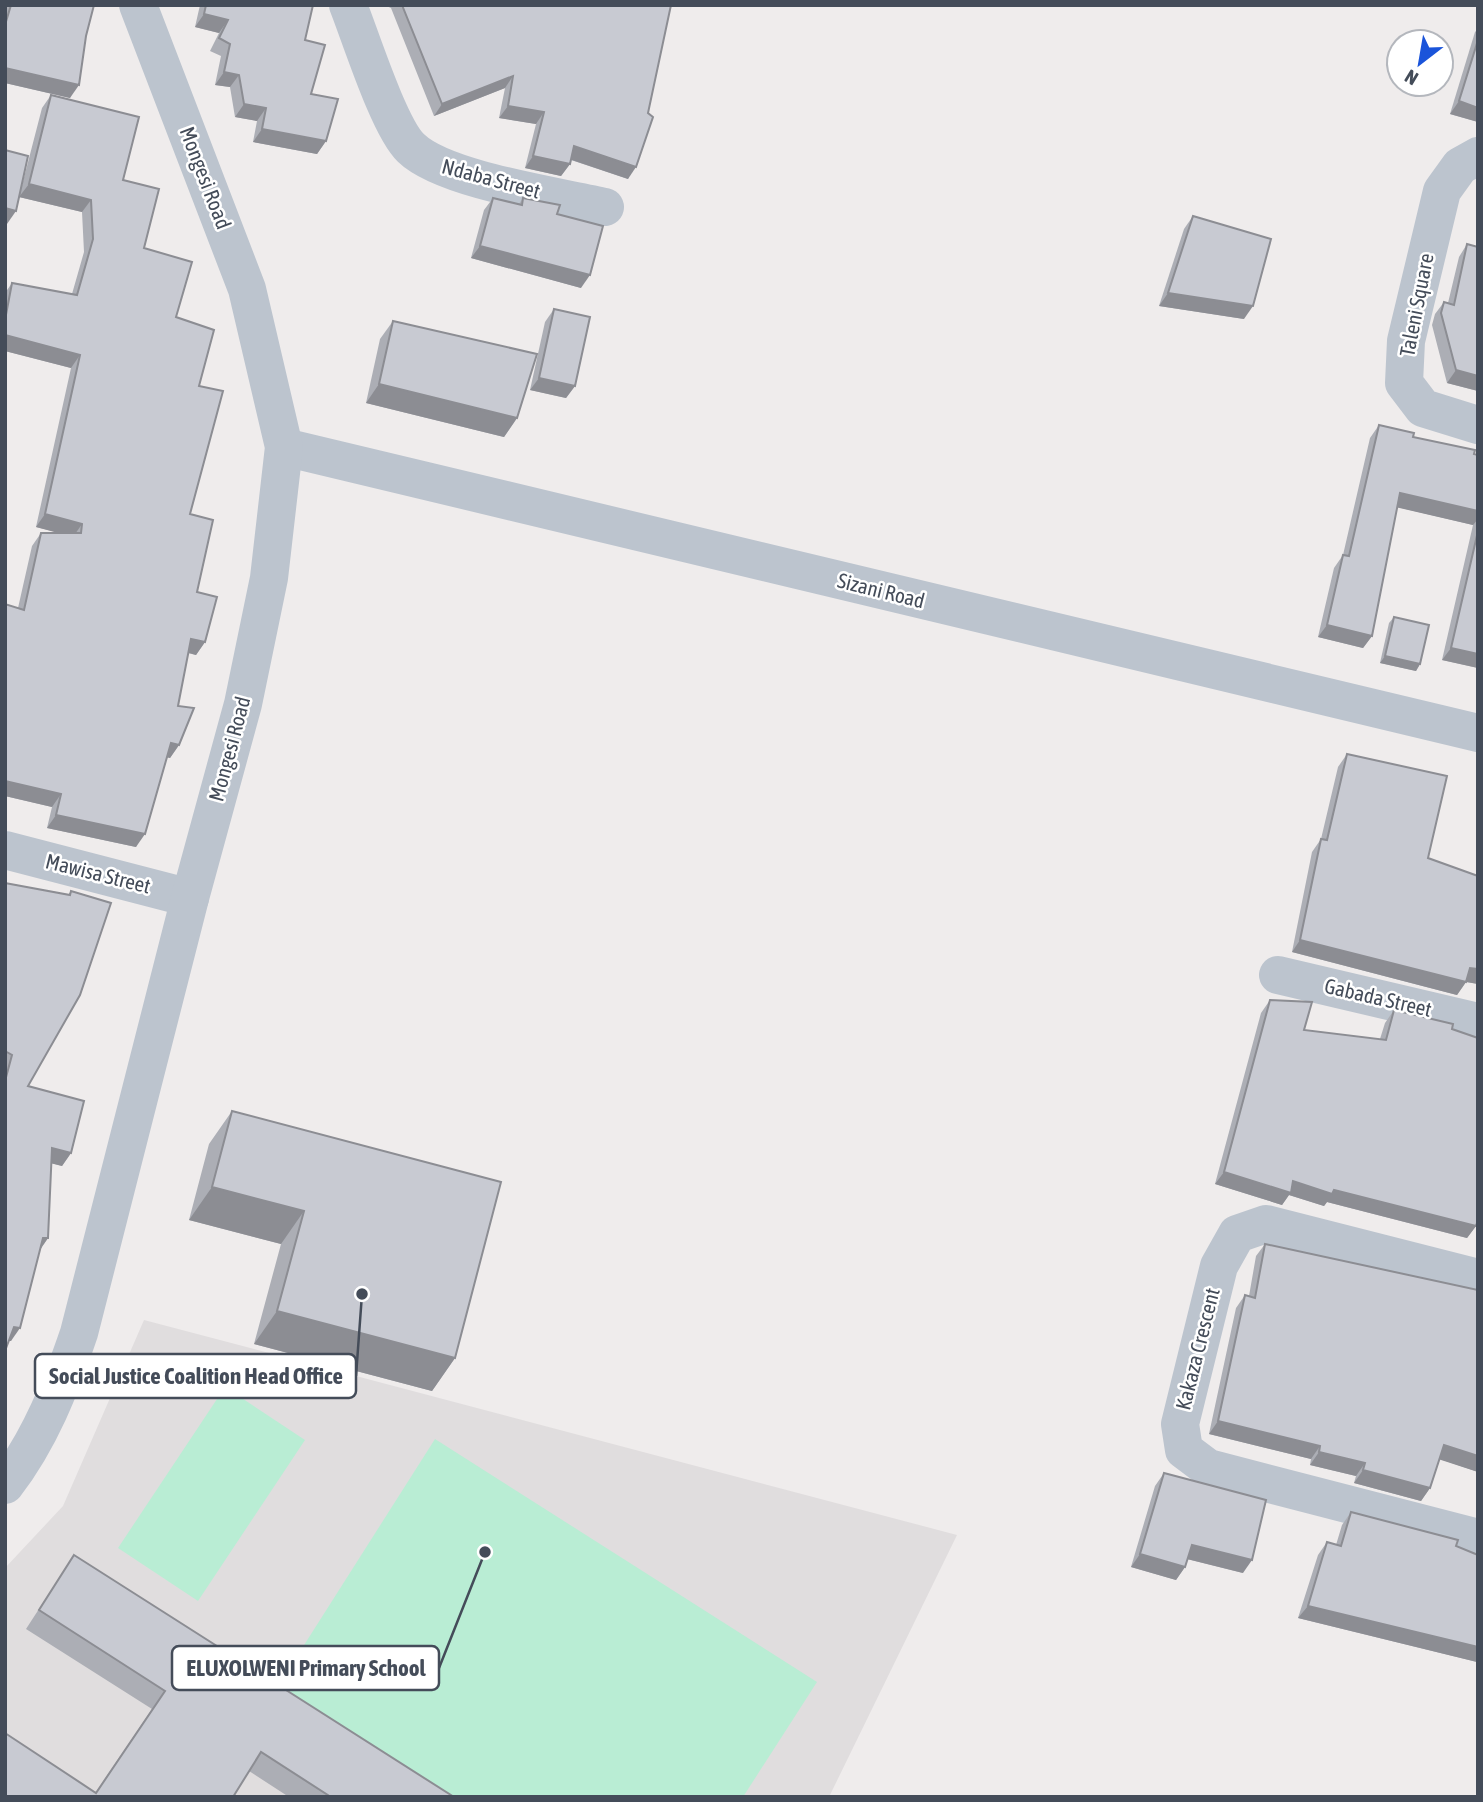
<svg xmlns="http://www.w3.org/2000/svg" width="1483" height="1802" viewBox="0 0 1483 1802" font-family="'Asap Condensed',sans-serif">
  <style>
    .education { fill: #e0ddde }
    .green { fill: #b9edd4 }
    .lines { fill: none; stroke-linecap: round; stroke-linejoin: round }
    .street { stroke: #bcc4ce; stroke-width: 38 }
    .wall { fill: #acaeb5 }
    .shaded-wall { fill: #8c8d93 }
    .building { fill: #c8cad2; stroke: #8c8d93; stroke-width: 2 }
    .labels { text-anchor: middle; stroke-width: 5; stroke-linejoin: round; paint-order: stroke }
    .street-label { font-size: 21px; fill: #444c59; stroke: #fff }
    .leader { fill: none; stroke: #444c59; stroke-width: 2.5 }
    .callout-dot { fill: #444c59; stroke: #fff; stroke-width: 2.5 }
    .callout { fill: #fff; stroke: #444c59; stroke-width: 2.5 }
    .callout-label { font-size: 23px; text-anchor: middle; font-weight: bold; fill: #444c59 }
  </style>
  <rect width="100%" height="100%" fill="#efecec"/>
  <!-- education -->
  <polygon class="education" points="144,1320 957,1535 829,1797 5,1797 5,1568 63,1506"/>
  <!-- green -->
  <g class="green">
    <polygon points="225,1387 305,1440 198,1601 118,1548"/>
    <polygon points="435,1439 817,1682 743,1797 450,1797 278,1686"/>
  </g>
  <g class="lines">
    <!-- street -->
    <g class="street">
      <path d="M348,5c13,33 41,122 63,143 33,32 146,48 194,59"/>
      <polyline points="1478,156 1460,166 1442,191 1406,341 1404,383 1423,408 1478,425"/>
      <polyline points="284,447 1478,733"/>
      <polyline points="5,850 190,898"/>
      <polyline points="1278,975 1478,1022"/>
      <polyline points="1478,1278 1266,1224 1237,1234 1219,1266 1180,1424 1184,1450 1208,1468 1478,1538"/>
      <path d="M5,1485c35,-45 56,-99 74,-152l111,-435 53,-194 26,-126 15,-131 -37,-158 -109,-284"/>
    </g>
  </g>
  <!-- wall -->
  <g class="wall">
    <polygon points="6,5 94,5 70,98 5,83"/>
    <polygon points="200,5 313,5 305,40 311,94 326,141 317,154 253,142 257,121 235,117 230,87 215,85 221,56 210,51 219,33 195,27"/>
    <polygon points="384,5 671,5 628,179 571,160 570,164 561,176 525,168 536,124 499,118 505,88 434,116 391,8"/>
    <polygon points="1478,29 1478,122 1450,114 1475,32"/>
    <polygon points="51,95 123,180 144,248 176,317 199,386 190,514 197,592 205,642 196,655 188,653 178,706 179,745 170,758 167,757 136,847 47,828 52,807 5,796 5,604 18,608 32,546 41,533 60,533 36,527 71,368 5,351 5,293 12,283 72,294 84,252 82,212 19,197 42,108"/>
    <polygon points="493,198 519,204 523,198 557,214 581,288 471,258 484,210"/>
    <polygon points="1193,216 1244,319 1159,306 1184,229"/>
    <polygon points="1467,244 1477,247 1478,244 1478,391 1447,383 1432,325 1435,314 1444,302 1448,303 1459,257"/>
    <polygon points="554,309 575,386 566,398 530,390 545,322"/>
    <polygon points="393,321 517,418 504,437 366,403 380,339"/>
    <polygon points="1379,425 1413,437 1478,455 1478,668 1442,660 1473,525 1397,507 1372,636 1363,648 1318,637 1334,568 1343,555 1370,438"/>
    <polygon points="1394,617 1420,664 1416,671 1380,663 1389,623"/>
    <polygon points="1347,754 1428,858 1478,876 1478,984 1466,982 1457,995 1292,952 1312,852 1321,839 1338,767"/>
    <polygon points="5,883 68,895 71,891 28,1086 71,1153 62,1166 51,1163 48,1238 40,1250 11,1341 9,1341 5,1351"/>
    <polygon points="1270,1000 1304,1030 1380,1039 1385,1023 1394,1010 1452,1029 1476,1226 1467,1238 1327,1202 1324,1206 1289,1195 1282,1205 1215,1184 1261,1013"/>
    <polygon points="232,1111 455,1358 432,1391 254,1344 281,1244 189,1220 209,1144"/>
    <polygon points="1265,1244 1478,1472 1440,1459 1430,1488 1421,1501 1354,1483 1356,1476 1310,1465 1311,1459 1209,1434 1236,1308 1245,1295 1249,1296 1256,1256"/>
    <polygon points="1164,1473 1243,1573 1187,1559 1185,1567 1176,1580 1131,1567 1155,1486"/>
    <polygon points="1351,1512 1456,1546 1477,1662 1298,1618 1318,1555 1327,1542 1336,1545 1342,1525"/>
    <polygon points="74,1555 454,1797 289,1797 249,1771 96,1792 152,1709 26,1629"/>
  </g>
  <!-- shaded-wall -->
  <g class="shaded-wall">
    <polygon points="204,14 228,20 219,33 195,27"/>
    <polygon points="5,68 79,85 70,98 5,83"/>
    <polygon points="224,72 239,75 230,87 215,85"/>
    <polygon points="513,76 505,88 434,116 442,104"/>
    <polygon points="1459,101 1478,108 1478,122 1450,114"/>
    <polygon points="244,104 266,108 257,121 235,117"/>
    <polygon points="508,106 544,112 536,124 499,118"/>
    <polygon points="262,129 326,141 317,154 253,142"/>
    <polygon points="574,146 636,167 628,179 566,158"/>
    <polygon points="533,156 570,164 561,176 525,168"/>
    <polygon points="29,184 91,200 82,212 19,197"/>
    <polygon points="5,208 16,211 7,224 5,224"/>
    <polygon points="480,246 590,275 581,288 471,258"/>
    <polygon points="1168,293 1253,306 1244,319 1159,306"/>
    <polygon points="5,335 80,355 71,368 5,351"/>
    <polygon points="1456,370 1478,376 1478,391 1447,383"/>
    <polygon points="539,378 575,386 566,398 530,390"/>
    <polygon points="379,384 517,418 504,437 366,403"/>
    <polygon points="1400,493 1478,511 1478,519 1473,525 1391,506"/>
    <polygon points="45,514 82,524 73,537 36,527"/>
    <polygon points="1327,625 1372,636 1363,648 1318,637"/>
    <polygon points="191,639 205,642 196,655 182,651"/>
    <polygon points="1451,648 1478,654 1478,668 1442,660"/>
    <polygon points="1385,656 1420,664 1416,671 1380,663"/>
    <polygon points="171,743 179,745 170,758 162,756"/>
    <polygon points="5,781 61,794 52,807 5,796"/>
    <polygon points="56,815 145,834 136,847 47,828"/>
    <polygon points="1300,940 1466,982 1457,995 1292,952"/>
    <polygon points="1470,968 1478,969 1478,984 1461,981"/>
    <polygon points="52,1148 71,1153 62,1166 42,1161"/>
    <polygon points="1224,1172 1293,1181 1334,1190 1476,1226 1467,1238 1327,1202 1324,1206 1289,1195 1282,1205 1215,1184"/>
    <polygon points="212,1187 304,1211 281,1244 189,1220"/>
    <polygon points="43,1238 48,1238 39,1251"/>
    <polygon points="277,1311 455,1358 432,1391 254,1344"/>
    <polygon points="14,1327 20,1328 11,1341 5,1340"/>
    <polygon points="1218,1421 1320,1446 1311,1459 1209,1434"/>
    <polygon points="1444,1445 1478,1456 1478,1472 1435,1458"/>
    <polygon points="1319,1452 1365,1463 1356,1476 1310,1465"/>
    <polygon points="1363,1470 1430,1488 1421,1501 1354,1483"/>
    <polygon points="1192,1545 1252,1560 1243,1573 1183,1558"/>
    <polygon points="1140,1554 1185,1567 1176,1580 1131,1567"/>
    <polygon points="1308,1606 1478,1647 1478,1660 1477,1662 1298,1618"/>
  </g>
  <!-- building -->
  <g class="building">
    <polygon points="11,5 94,5 86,36 79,85 5,68 5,25"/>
    <polygon points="206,5 313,5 305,40 325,45 311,94 338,99 326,141 262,129 266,108 244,104 239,75 224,72 230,44 219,38 228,20 204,14"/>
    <polygon points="402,5 671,5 648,113 653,117 636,167 574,146 570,164 533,156 544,112 508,106 513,76 442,104"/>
    <polygon points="1478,40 1478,108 1459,101"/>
    <polygon points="51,95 139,117 123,180 159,189 144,248 192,262 176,317 214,330 199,386 223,391 190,514 213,520 197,592 217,597 205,642 191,639 178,706 194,708 179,745 171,743 145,834 56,815 61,794 5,781 5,604 24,610 41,533 81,533 82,524 45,514 80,355 5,335 5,320 12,283 77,295 93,239 91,200 29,184"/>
    <polygon points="5,150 28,156 16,211 5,208"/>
    <polygon points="493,198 522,205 523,198 560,205 557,214 603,226 590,275 480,246"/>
    <polygon points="1193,216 1271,239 1253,306 1168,293"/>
    <polygon points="1467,244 1478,247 1478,376 1456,370 1441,313 1444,302 1454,305"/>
    <polygon points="554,309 590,317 575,386 539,378"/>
    <polygon points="393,321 537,354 517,418 379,384"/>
    <polygon points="1379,425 1414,433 1413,437 1475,450 1474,454 1478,455 1478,511 1400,493 1372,636 1327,625 1343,555 1349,556"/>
    <polygon points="1478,531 1478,654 1451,648"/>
    <polygon points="1394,617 1429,625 1420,664 1385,656"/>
    <polygon points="1347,754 1447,776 1428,858 1478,876 1478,969 1470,968 1466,982 1300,940 1321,839 1327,840"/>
    <polygon points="5,883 70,895 71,891 111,903 80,995 28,1086 84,1101 71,1153 52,1148 48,1238 43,1238 20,1328 14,1327 5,1351 5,1081 12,1055 5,1051"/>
    <polygon points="1270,1000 1312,1002 1304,1030 1386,1040 1394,1010 1453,1024 1452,1029 1478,1038 1478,1220 1476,1226 1334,1190 1332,1194 1293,1181 1291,1193 1224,1172"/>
    <polygon points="232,1111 501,1182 455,1358 277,1311 304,1211 212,1187"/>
    <polygon points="1265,1244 1478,1290 1478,1456 1444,1445 1430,1488 1363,1470 1365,1463 1319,1452 1320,1446 1218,1421 1245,1295 1255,1298"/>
    <polygon points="1164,1473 1266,1500 1252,1560 1192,1545 1185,1567 1140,1554"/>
    <polygon points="1351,1512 1458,1540 1456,1546 1478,1555 1478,1647 1308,1606 1327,1542 1341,1546"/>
    <polygon points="74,1555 454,1797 331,1797 261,1752 233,1797 5,1797 5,1733 96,1793 165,1691 39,1610"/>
  </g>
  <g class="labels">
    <!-- street labels -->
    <g class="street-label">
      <text transform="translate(205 178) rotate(69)" y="7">Mongesi Road</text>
      <text transform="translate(491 179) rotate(15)" y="7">Ndaba Street</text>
      <text transform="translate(1417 305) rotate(-79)" y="7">Taleni Square</text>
      <text transform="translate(881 591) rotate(14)" y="7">Sizani Road</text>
      <text transform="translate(230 749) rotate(-75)" y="7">Mongesi Road</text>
      <text transform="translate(98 874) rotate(14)" y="7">Mawisa Street</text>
      <text transform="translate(1378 998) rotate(13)" y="7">Gabada Street</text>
      <text transform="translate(1198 1349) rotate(-76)" y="7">Kakaza Crescent</text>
    </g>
  </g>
  <!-- callouts -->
  <path class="leader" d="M362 1294L356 1376M485 1552L439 1668"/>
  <g class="callout-dot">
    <circle cx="362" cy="1294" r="7"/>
    <circle cx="485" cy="1552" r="7"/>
  </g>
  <g class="callout">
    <rect x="35" y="1354" width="321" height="44" rx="7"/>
    <rect x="172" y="1646" width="267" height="44" rx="7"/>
  </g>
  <g class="callout-label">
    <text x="196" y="1384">Social Justice Coalition Head Office</text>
    <text x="306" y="1676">ELUXOLWENI Primary School</text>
  </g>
  <!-- border -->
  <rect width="1483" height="1802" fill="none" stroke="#444c59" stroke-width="14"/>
  <!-- north arrow -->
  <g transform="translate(1420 63) rotate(211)"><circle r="33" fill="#ffffff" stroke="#b4b7bd" stroke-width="2"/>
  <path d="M0-5L12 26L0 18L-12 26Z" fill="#1a54da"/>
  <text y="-10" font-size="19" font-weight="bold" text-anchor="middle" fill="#444c59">N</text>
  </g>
</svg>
